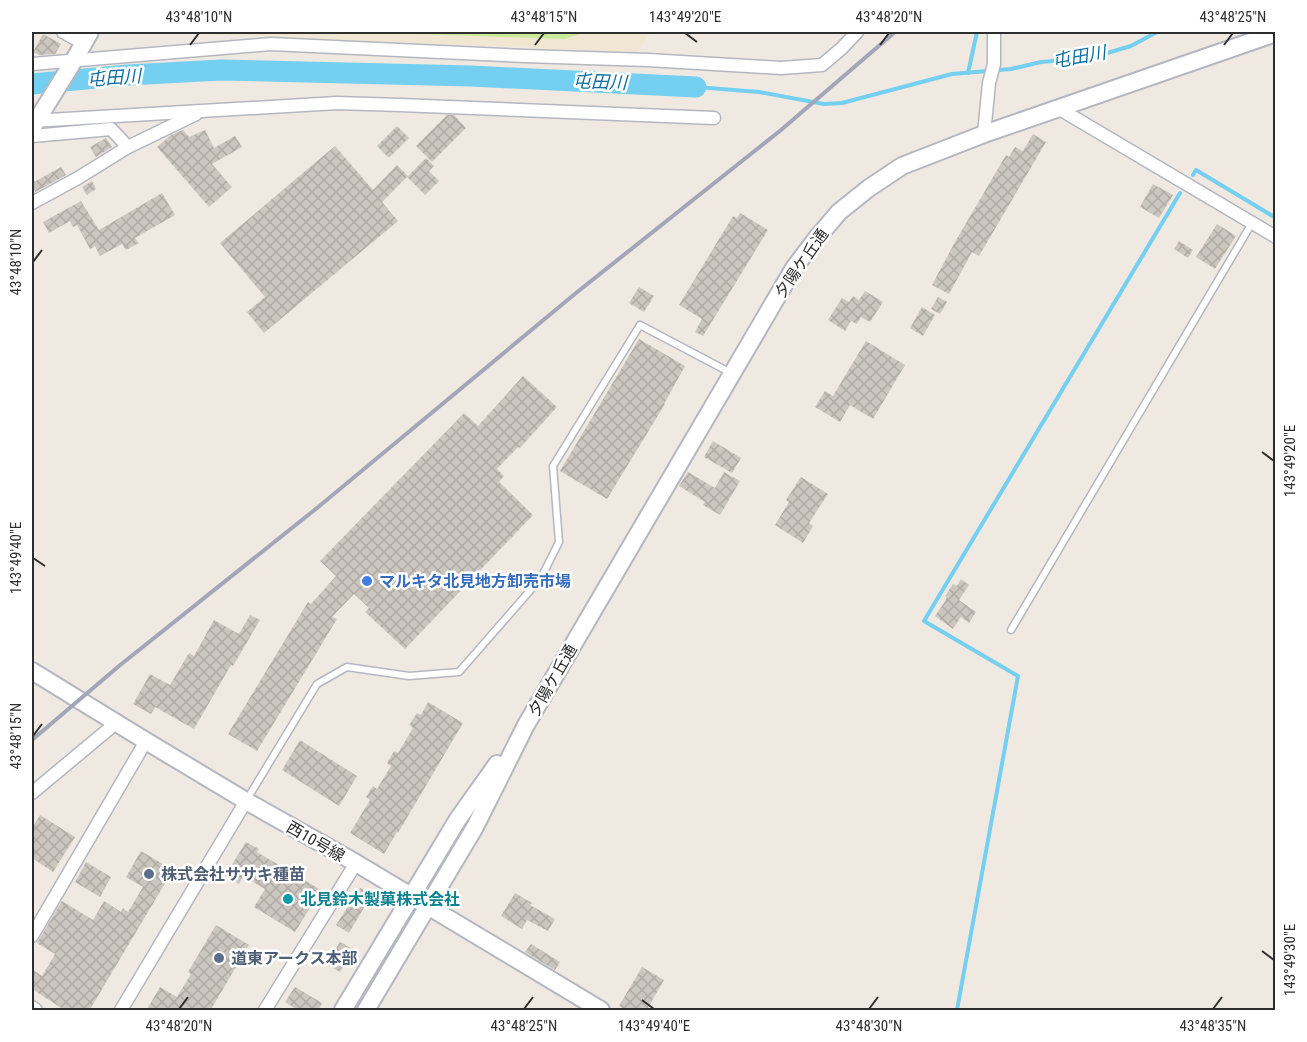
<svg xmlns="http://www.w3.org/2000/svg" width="1307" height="1042" viewBox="0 0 1307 1042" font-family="'Roboto Condensed','Noto Sans JP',sans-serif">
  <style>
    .education { fill: #f0e6d1 }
    .pitch { fill: #c9ec9a }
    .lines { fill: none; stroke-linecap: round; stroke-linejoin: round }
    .stream { stroke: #75cff0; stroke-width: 4 }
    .river { stroke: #75cff0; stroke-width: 21 }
    .building { fill: url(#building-cross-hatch) }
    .lane-casing { stroke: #b4b7c1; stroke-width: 9 }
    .street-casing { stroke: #b4b7c1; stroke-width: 15 }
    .secondary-casing { stroke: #b4b7c1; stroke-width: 20 }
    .lane { stroke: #fff; stroke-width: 6 }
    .street { stroke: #fff; stroke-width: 12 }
    .secondary { stroke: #fff; stroke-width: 16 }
    .rail { stroke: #a3a6b8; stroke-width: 4 }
    .ticks { fill: none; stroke: #2e2e2e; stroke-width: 2 }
    .shop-dot { fill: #3f7fe0; stroke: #fff; stroke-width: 2 }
    .service-dot { fill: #5c6f8a; stroke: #fff; stroke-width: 2 }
    .culture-dot { fill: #0f9aa8; stroke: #fff; stroke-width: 2 }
    .labels { text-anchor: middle; stroke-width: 5; stroke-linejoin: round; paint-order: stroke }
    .street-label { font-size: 16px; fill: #2e2e2e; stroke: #fff }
    .shop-label { font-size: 16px; font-weight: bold; fill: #366cbe; stroke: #fff; text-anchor: start }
    .service-label { font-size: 16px; font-weight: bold; fill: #4e5e75; stroke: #fff; text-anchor: start }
    .culture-label { font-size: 16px; font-weight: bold; fill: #0d838f; stroke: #fff; text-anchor: start }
    .water-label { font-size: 18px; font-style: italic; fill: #0d6fa3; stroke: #fff }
    .neatline { fill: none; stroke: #2e2e2e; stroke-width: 2 }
    .ticks-label { font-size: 15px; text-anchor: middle; fill: #2e2e2e }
  </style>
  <defs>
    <pattern id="building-cross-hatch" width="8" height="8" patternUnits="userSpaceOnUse" patternTransform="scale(1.5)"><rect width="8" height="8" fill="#cbc7bf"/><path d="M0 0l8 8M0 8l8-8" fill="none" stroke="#afaba4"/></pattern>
  </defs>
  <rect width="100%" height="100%" fill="#efe9e1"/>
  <!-- education -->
  <polygon class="education" points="203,32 650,32 638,52 202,34"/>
  <!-- pitch -->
  <polygon class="pitch" points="384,32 586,32 565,39 387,33"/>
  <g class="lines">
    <!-- stream -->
    <g class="stream">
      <polyline points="968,73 977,32"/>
      <polyline points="696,87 759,92 824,104 842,103 952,74 1011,69 1041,62 1090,58 1131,46 1157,32"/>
      <polyline points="1193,175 1196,170 1276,218"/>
      <polyline points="957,1010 1018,676 924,621 1180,193"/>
    </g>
    <!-- river -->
    <polyline class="river" points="32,84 128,75 221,70 471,76 696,87"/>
  </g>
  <!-- building -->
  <g class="building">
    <polygon points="43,34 61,44 55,54 39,55 33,52"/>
    <polygon points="447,115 454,115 466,128 432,162 416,146"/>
    <polygon points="397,126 409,138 389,158 377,146"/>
    <polygon points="183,130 189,137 205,130 214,148 235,136 242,147 212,164 232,187 209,207 157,147 171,135"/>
    <polygon points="1033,134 1046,142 979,256 972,252 949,294 932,285 955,242 1006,155 1009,157 1015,147 1023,151"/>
    <polygon points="106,138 112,147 96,157 90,147"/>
    <polygon points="335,146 373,190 397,165 408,176 426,158 434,166 429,171 439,181 425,195 407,177 382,202 398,221 264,333 247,312 265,297 220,243"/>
    <polygon points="61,167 66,175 35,192 32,183"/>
    <polygon points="92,181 96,189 87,195 82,187"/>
    <polygon points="1153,184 1173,195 1159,218 1140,207"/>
    <polygon points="162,193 175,215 135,238 139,243 126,250 122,244 100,256 95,246 90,249 77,225 73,227 70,221 49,233 43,222 81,201 99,230"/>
    <polygon points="740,213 768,230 703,336 695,332 702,319 679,305 733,216 737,218"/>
    <polygon points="1217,224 1236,236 1215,269 1196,257"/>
    <polygon points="1179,241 1193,250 1188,258 1174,249"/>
    <polygon points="639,287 654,296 644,312 629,303"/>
    <polygon points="865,291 883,302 870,322 861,317 857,324 851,321 845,331 828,320 842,298 849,302 853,296 859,300"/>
    <polygon points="938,297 947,302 940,314 931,309"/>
    <polygon points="922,307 935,315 923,336 910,328"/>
    <polygon points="639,339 685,366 664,404 665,404 607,499 560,471"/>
    <polygon points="866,341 905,365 873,419 850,405 840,422 815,407 825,391 833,396"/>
    <polygon points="523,376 557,407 520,448 518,447 497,469 504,476 499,482 533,515 405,649 365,612 369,608 354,594 332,617 337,619 257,751 228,734 308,602 311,604 336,576 320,561 464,413 478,426"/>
    <polygon points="713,441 741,458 732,473 704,457"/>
    <polygon points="688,472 715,488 724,472 740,481 720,515 703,505 705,502 679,486"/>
    <polygon points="801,477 828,494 809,523 813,526 803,543 775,525 789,502 786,500"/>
    <polygon points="961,579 969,585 959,600 976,612 969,623 961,617 953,629 935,616 944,603 947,597 945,596 953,584 957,586"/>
    <polygon points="250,615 260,620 233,666 231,665 194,729 155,707 151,714 133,704 150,674 170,685 189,653 194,656 214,620 239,634"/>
    <polygon points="428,702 463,723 398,833 397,832 384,854 350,833 370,800 366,797 373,786 377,789 391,766 387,763 394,751 398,753 413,728 409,725 417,713 421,715"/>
    <polygon points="300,740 357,776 339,806 282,770"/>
    <polygon points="40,815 75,837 53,872 32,858 32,828"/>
    <polygon points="246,842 259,849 257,852 321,890 295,932 254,907 265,889 243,876 239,884 225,876"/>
    <polygon points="141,851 173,870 89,1011 66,1011 32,989 32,969 42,976 55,954 37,943 62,901 93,920 104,901 121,912 123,908 128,912 143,887 126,877"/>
    <polygon points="86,862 111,877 100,897 75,882"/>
    <polygon points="360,888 372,894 349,933 336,925"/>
    <polygon points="515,893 532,903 530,905 555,919 548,931 527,920 522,929 501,916"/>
    <polygon points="216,925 249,945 210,1011 146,1011 160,987 177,997 191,974 188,972"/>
    <polygon points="340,942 354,950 340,972 326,964"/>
    <polygon points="531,944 560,962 555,970 525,952"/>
    <polygon points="642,967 664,980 646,1011 627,1011 619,1006"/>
    <polygon points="295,987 322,1003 318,1011 299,1011 285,1002"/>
  </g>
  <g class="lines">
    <defs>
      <g id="lane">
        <polyline points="1011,630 1252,223"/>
        <polyline points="246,801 317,684 347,667 409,676 459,672 541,578 559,542 553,466 640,325 731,373"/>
      </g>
      <g id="street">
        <polyline points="63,32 83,43"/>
        <polyline points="32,64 271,44 525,56 648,60 781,68 822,65 842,48 857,32"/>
        <polyline points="1058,108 1276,237"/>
        <polyline points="32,121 337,103 400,105 714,118"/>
        <polyline points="984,134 989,83 994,64 994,32"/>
        <polyline points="32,136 111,129 128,147"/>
        <polyline points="32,203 78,178 128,147 196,114"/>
        <polyline points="32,793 116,723"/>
        <polyline points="32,936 146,741"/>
        <polyline points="32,1007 36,1010"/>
        <polyline points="121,1010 246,801"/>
        <polyline points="265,1010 356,863"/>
      </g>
      <g id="secondary">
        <polyline points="32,128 70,67 90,32"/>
        <polyline points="32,671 146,741 246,801 356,863 601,1010"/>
        <polyline points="343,1010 458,819 497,764"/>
        <polyline points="366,1010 475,827 526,725 794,268 816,239 839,212 869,188 902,166 984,134 1276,33"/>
      </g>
    </defs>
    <!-- lane casing -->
    <use href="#lane" class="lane-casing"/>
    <!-- street casing -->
    <use href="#street" class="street-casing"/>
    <!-- secondary casing -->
    <use href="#secondary" class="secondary-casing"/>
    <!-- lane -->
    <use href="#lane" class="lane"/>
    <!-- street -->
    <use href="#street" class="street"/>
    <!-- secondary -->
    <use href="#secondary" class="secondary"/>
    <!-- rail -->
    <polyline class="rail" points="32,740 119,666 317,508 576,293 781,130 895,32"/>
  </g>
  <!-- ticks -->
  <path class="ticks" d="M685,33l12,9M190,45l9,-12M535,45l9,-12M880,45l9,-12M1224,45l9,-12M33,262l9,-12M1262,452l12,9M33,558l12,8M33,736l9,-12M1262,951l12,9M642,1000l12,9M179,1009l9,-12M524,1009l9,-12M869,1009l9,-12M1213,1009l9,-12"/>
  <!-- markers -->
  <circle class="shop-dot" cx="367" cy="581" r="6"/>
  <g class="service-dot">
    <circle cx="149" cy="874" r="6"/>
    <circle cx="219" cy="958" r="6"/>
  </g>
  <circle class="culture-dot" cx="288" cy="899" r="6"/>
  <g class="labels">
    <!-- street labels -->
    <g class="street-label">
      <text transform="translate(801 263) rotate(-55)" y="6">夕陽ケ丘通</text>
      <text transform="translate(552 680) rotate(-60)" y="6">夕陽ケ丘通</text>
      <text transform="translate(316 841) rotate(30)" y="6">西10号線</text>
    </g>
    <!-- shop labels -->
    <g class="shop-label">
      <text x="379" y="587">マルキタ北見地方卸売市場</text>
    </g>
    <!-- service labels -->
    <g class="service-label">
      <text x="161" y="880">株式会社ササキ種苗</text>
      <text x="231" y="964">道東アークス本部</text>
    </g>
    <!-- culture labels -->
    <g class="culture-label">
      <text x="300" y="905">北見鈴木製菓株式会社</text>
    </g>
    <!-- water labels -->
    <g class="water-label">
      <text transform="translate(1079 57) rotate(-10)" y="6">屯田川</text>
      <text transform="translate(114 78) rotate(-4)" y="6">屯田川</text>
      <text transform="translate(600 82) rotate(2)" y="6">屯田川</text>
    </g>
  </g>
  <!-- border -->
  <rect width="1307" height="1042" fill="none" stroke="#ffffff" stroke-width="66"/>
  <rect x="33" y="33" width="1241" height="976" class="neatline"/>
  <g class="ticks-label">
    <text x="199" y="22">43°48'10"N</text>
    <text x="544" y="22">43°48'15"N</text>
    <text x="685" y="22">143°49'20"E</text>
    <text x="889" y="22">43°48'20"N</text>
    <text x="1233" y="22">43°48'25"N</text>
    <text transform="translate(16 262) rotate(-90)" y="5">43°48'10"N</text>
    <text transform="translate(1290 461) rotate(-90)" y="5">143°49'20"E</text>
    <text transform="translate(16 558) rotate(-90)" y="5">143°49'40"E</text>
    <text transform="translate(16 736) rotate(-90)" y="5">43°48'15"N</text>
    <text transform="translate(1290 960) rotate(-90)" y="5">143°49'30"E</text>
    <text x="179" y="1031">43°48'20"N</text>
    <text x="524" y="1031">43°48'25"N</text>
    <text x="654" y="1031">143°49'40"E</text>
    <text x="869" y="1031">43°48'30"N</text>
    <text x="1213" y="1031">43°48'35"N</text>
  </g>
</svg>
